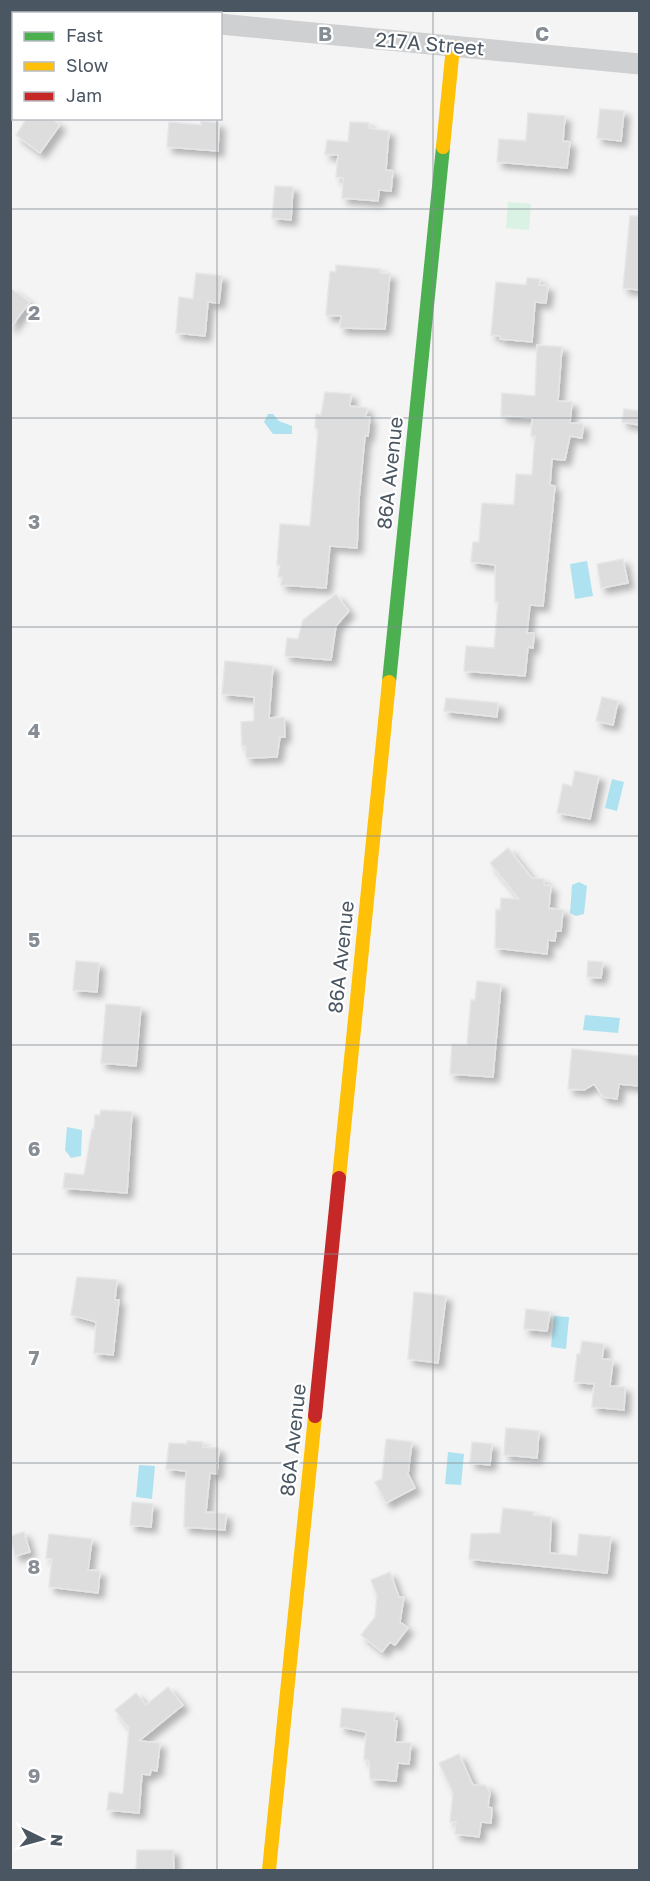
<svg xmlns="http://www.w3.org/2000/svg" width="650" height="1881" viewBox="0 0 650 1881" font-family="'Golos Text',sans-serif">
  <style>
    .green { fill: #d9f2e3 }
    .water { fill: #aee2f0 }
    .building { fill: #ddddde; stroke: #e5e6e7; stroke-width: 1.5; filter: url(#shadow) }
    .lines { fill: none; stroke-linecap: round; stroke-linejoin: round }
    .street { stroke: #ced0d2; stroke-width: 21 }
    .fast { stroke: #4caf50; stroke-width: 14 }
    .slow { stroke: #ffc107; stroke-width: 14 }
    .jam { stroke: #c62828; stroke-width: 14 }
    .grid { fill: none; stroke: #868d94; stroke-width: 1.5; stroke-opacity: 0.55 }
    .labels { text-anchor: middle; stroke-width: 4.5; stroke-linejoin: round; paint-order: stroke }
    .street-label { font-size: 20px; fill: #4a5661; stroke: #fff }
    .grid-label { font-size: 20px; text-anchor: middle; font-weight: bold; fill: #868d94; stroke: #fff; stroke-width: 4.5; stroke-linejoin: round; paint-order: stroke }
  </style>
  <defs>
    <filter id="shadow"><feDropShadow dx="5.5" dy="5.5" stdDeviation="3" flood-color="#0004"/></filter>
  </defs>
  <rect width="100%" height="100%" fill="#f4f4f4"/>
  <!-- green -->
  <polygon class="green" points="508,202 531,204 529,230 506,228"/>
  <!-- water -->
  <g class="water">
    <polygon points="268,414 273,414 279,421 292,426 292,434 273,434 264,422"/>
    <polygon points="587,561 593,596 575,599 570,564"/>
    <polygon points="612,779 624,782 617,811 605,808"/>
    <polygon points="579,882 587,886 584,914 576,916 570,913 572,885"/>
    <polygon points="585,1015 620,1018 618,1033 583,1030"/>
    <polygon points="67,1127 82,1130 81,1156 71,1158 65,1150"/>
    <polygon points="554,1316 569,1317 566,1349 551,1347"/>
    <polygon points="448,1452 464,1454 461,1485 445,1484"/>
    <polygon points="139,1465 155,1466 152,1499 136,1497"/>
  </g>
  <!-- building -->
  <g class="building">
    <polygon points="600,109 624,111 621,141 597,138"/>
    <polygon points="528,113 565,116 563,141 570,142 567,168 497,162 499,139 526,141"/>
    <polygon points="27,118 51,118 60,125 40,153 16,135"/>
    <polygon points="201,121 219,123 218,151 167,147 169,122 201,125"/>
    <polygon points="350,122 369,123 368,128 389,131 386,170 393,171 391,191 379,190 378,201 342,198 343,178 336,177 338,155 325,154 327,140 348,142"/>
    <polygon points="275,186 293,187 291,220 272,218"/>
    <polygon points="630,216 639,216 639,290 623,288"/>
    <polygon points="336,265 380,269 380,273 390,274 385,329 340,328 341,316 326,315 330,271 336,272"/>
    <polygon points="196,273 222,276 219,303 208,302 205,336 176,333 179,297 193,299"/>
    <polygon points="527,278 540,279 539,285 548,286 546,303 535,302 532,342 500,339 500,336 491,335 496,282 526,285"/>
    <polygon points="10,288 30,302 10,328"/>
    <polygon points="537,345 562,347 558,401 572,402 570,423 583,424 582,438 570,436 565,460 552,459 550,485 555,486 543,606 530,605 527,633 534,633 533,648 528,647 525,676 464,671 466,646 494,648 498,602 495,602 495,565 471,562 473,542 479,542 482,503 514,505 516,474 532,475 535,436 531,436 532,418 501,416 502,393 535,396"/>
    <polygon points="325,392 351,394 350,406 367,408 366,417 370,417 368,436 365,436 359,499 357,548 330,546 326,588 281,585 282,577 278,577 280,565 277,565 280,524 310,526 318,431 315,427 316,414 321,415"/>
    <polygon points="624,409 639,411 639,425 622,422"/>
    <polygon points="623,559 628,583 601,588 597,564"/>
    <polygon points="336,594 349,611 336,626 331,660 285,656 287,638 298,639 303,620"/>
    <polygon points="225,661 273,666 269,718 284,717 285,737 280,737 277,757 246,758 246,746 242,746 241,722 254,721 254,697 222,694"/>
    <polygon points="602,697 618,701 613,725 596,721"/>
    <polygon points="446,698 498,703 497,717 444,711"/>
    <polygon points="575,771 599,776 590,819 557,813 563,784 572,786"/>
    <polygon points="508,848 532,878 544,879 544,885 551,886 549,908 563,910 561,931 556,931 555,941 548,940 547,954 495,948 496,909 500,910 501,898 519,899 490,863"/>
    <polygon points="76,961 99,963 97,992 73,990"/>
    <polygon points="588,961 603,962 601,978 587,977"/>
    <polygon points="477,981 501,984 493,1077 450,1074 452,1044 467,1045 471,1000 475,1000"/>
    <polygon points="106,1004 141,1007 136,1066 101,1063"/>
    <polygon points="572,1049 639,1056 639,1086 619,1084 617,1099 603,1097 594,1084 584,1090 568,1089"/>
    <polygon points="101,1110 132,1112 127,1193 63,1188 65,1173 84,1175 92,1129 94,1129 95,1115 100,1115"/>
    <polygon points="77,1277 117,1280 115,1300 119,1300 113,1355 94,1353 96,1322 71,1315"/>
    <polygon points="414,1292 446,1296 438,1363 408,1359"/>
    <polygon points="526,1309 550,1312 547,1331 524,1329"/>
    <polygon points="582,1341 604,1344 602,1359 613,1360 610,1386 625,1387 624,1410 592,1407 594,1384 574,1382 577,1354 580,1354"/>
    <polygon points="506,1428 539,1431 537,1458 504,1455"/>
    <polygon points="386,1439 412,1442 408,1474 415,1488 386,1503 375,1482 382,1479"/>
    <polygon points="187,1441 203,1442 203,1447 219,1448 217,1474 210,1473 206,1512 226,1514 225,1530 184,1527 186,1471 166,1469 169,1443 187,1444"/>
    <polygon points="472,1442 492,1444 490,1465 470,1463"/>
    <polygon points="132,1502 153,1504 151,1527 130,1525"/>
    <polygon points="503,1508 534,1512 533,1515 551,1517 550,1553 577,1556 579,1534 611,1537 607,1573 469,1559 471,1534 500,1533"/>
    <polygon points="24,1532 30,1552 15,1556 10,1536"/>
    <polygon points="49,1534 92,1539 88,1570 100,1571 98,1593 49,1587 52,1559 46,1558"/>
    <polygon points="390,1572 399,1597 404,1597 400,1622 408,1628 395,1645 390,1642 382,1652 361,1635 375,1617 377,1596 371,1580"/>
    <polygon points="168,1687 183,1705 139,1741 160,1743 157,1771 151,1770 150,1775 142,1774 139,1813 107,1810 109,1792 123,1794 129,1728 115,1710 136,1693 146,1705"/>
    <polygon points="342,1708 395,1713 394,1720 397,1721 395,1742 411,1743 409,1764 398,1763 396,1781 370,1779 369,1760 364,1760 366,1732 340,1727"/>
    <polygon points="459,1754 473,1785 485,1785 490,1792 488,1807 492,1808 491,1823 481,1822 479,1837 455,1834 456,1822 450,1822 453,1793 439,1763"/>
    <polygon points="137,1850 173,1850 174,1870 136,1870"/>
  </g>
  <g class="lines">
    <!-- street -->
    <polyline class="street" points="220,24 640,64"/>
    <!-- fast -->
    <polyline class="fast" points="389,682 443,147"/>
    <!-- slow -->
    <g class="slow">
      <polyline points="443,147 453,47"/>
      <polyline points="339,1178 389,682"/>
      <polyline points="269,1870 315,1416"/>
    </g>
    <!-- jam -->
    <polyline class="jam" points="315,1416 339,1178"/>
  </g>
  <!-- grid -->
  <path class="grid" d="M217,10v4M433,10v1860M217,118v1752M10,209h630M10,418h630M10,627h630M10,836h630M10,1045h630M10,1254h630M10,1463h630M10,1672h630"/>
  <g class="labels">
    <!-- street labels -->
    <g class="street-label">
      <text transform="translate(430 44) rotate(5)" y="7">217A Street</text>
      <text transform="translate(390 473) rotate(-84)" y="7">86A Avenue</text>
      <text transform="translate(341 957) rotate(-84)" y="7">86A Avenue</text>
      <text transform="translate(293 1440) rotate(-84)" y="7">86A Avenue</text>
    </g>
  </g>
  <g class="grid-label">
    <text x="325" y="41">B</text>
    <text x="542" y="41">C</text>
    <text x="34" y="320">2</text>
    <text x="34" y="529">3</text>
    <text x="34" y="738">4</text>
    <text x="34" y="947">5</text>
    <text x="34" y="1156">6</text>
    <text x="34" y="1365">7</text>
    <text x="34" y="1574">8</text>
    <text x="34" y="1783">9</text>
  </g>
  <!-- border -->
  <rect width="650" height="1881" fill="none" stroke="#4a5661" stroke-width="24"/>
  <!-- legend -->
  <rect x="12" y="12" width="210" height="108" fill="#ffffff" stroke="#b7bbc0" stroke-width="1.5"/>
  <rect x="24" y="32" width="30" height="9" fill="#4caf50" stroke="#b7bbc0" stroke-width="1.5"/>
  <text x="66" y="42" font-size="18" fill="#4a5661">Fast</text>
  <rect x="24" y="62" width="30" height="9" fill="#ffc107" stroke="#b7bbc0" stroke-width="1.5"/>
  <text x="66" y="72" font-size="18" fill="#4a5661">Slow</text>
  <rect x="24" y="92" width="30" height="9" fill="#c62828" stroke="#b7bbc0" stroke-width="1.5"/>
  <text x="66" y="102" font-size="18" fill="#4a5661">Jam</text>
  <!-- north arrow -->
  <g transform="translate(42 1839) rotate(95)" stroke="#ffffff" stroke-width="4.5" paint-order="stroke">
  <path d="M0-4.5L10 22L0 15L-10 22Z" fill="#4a5661"/>
  <text y="-9" font-size="16" font-weight="bold" text-anchor="middle" fill="#4a5661">N</text>
  </g>
</svg>
